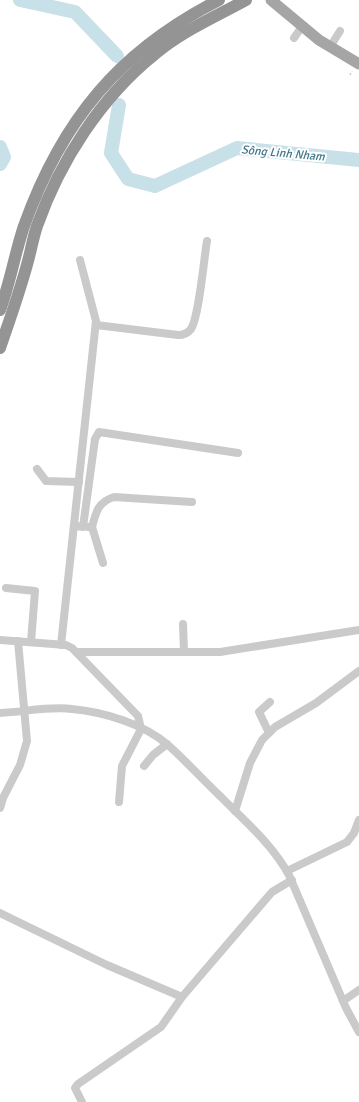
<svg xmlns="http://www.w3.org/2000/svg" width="359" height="1102" viewBox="0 0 359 1102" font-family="Signika,sans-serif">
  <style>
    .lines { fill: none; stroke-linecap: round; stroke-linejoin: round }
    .river { stroke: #c8e0e8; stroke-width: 14 }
    .path { stroke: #cacaca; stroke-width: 1.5; stroke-dasharray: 2 2; stroke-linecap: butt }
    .minor { stroke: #cacaca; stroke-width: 8 }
    .major { stroke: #a5a5a5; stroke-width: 11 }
    .highway { stroke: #949494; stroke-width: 12 }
    .labels { text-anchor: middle; stroke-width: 4; stroke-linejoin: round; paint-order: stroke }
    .water-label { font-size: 12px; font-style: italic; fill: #417789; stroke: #fff }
  </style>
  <rect width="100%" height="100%" fill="#fff"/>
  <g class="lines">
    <!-- river -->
    <g class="river">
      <polyline points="20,0 75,12 117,56"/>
      <polyline points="119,105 111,153 128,179 155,186 237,148 359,160"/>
      <polyline points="0,147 4,157 0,164"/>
    </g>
    <!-- path -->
    <polyline class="path" points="350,75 352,71"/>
    <!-- minor -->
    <g class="minor">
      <polyline points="294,38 303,25"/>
      <polyline points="330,47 340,31"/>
      <path d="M96,325l82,10c5,0 10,-2 13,-6 8,-12 13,-71 16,-88"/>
      <polyline points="37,469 46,481 79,482"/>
      <polyline points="75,526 83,527 95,439 99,432 238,453"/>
      <polyline points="88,527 92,527 103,563"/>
      <path d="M92,527c4,-15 6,-25 22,-30l78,5"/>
      <polyline points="6,588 35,591 31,642"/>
      <polyline points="183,624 184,652"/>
      <polyline points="0,640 66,645 72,648 138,716 141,729 122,766 119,802"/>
      <polyline points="61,645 96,321 80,260"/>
      <polyline points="77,652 220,652 359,630"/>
      <path d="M0,713c24,-1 49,-7 72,-4 32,3 72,15 96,36 18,16 34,34 52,51 25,25 52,48 69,79l57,133 13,24"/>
      <polyline points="269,733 259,712 270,702"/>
      <polyline points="144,766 153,755 167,744"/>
      <polyline points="0,808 3,798 20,765 27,741 18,641"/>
      <polyline points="235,811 250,763 262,740 275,727 316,703 359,671"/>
      <polyline points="287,871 347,842 354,833 359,820"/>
      <polyline points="0,913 107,965 182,997 272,892 292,880"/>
      <polyline points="343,1001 359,990"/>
      <polyline points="82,1102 75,1088 78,1084 161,1027 182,997"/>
    </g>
    <!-- major -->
    <polyline class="major" points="271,0 319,40 359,64"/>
    <!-- highway -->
    <g class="highway">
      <path d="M0,310c10,-27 15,-57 24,-84 38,-106 95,-175 195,-226"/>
      <path d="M0,348c10,-29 20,-57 28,-87 3,-11 5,-23 9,-35 23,-65 64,-129 118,-172 27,-23 60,-37 91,-54"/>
    </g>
  </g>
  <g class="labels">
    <!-- water labels -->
    <g class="water-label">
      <text transform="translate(283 153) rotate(5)" y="4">Sông Linh Nham</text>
    </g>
  </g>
</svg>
